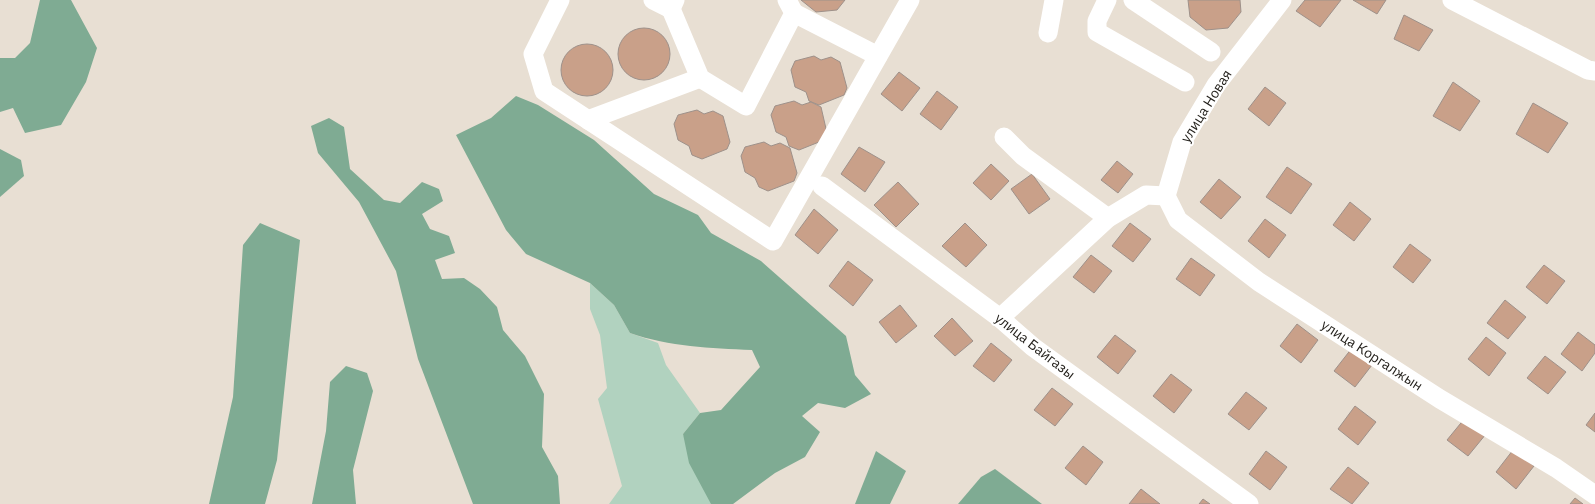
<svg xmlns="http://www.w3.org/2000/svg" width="1595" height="504" viewBox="0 0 1595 504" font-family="'IBM Plex Sans',sans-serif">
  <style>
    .green { fill: #b1d2bf }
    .forest { fill: #7fab93 }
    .building { fill: #c9a089; stroke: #9e918a }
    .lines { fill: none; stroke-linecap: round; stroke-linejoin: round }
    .minor { stroke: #fff; stroke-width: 19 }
    .labels { text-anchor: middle; stroke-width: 4; stroke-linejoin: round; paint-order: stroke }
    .street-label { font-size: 14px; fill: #211e19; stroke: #fff }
  </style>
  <rect width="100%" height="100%" fill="#e8dfd3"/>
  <!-- green -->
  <polygon class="green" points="590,283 614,305 630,333 658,343 666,365 700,413 683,434 713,504 609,504 622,486 598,399 607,388 600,335 590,309"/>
  <!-- forest -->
  <g class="forest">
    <polygon points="40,0 71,0 97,48 86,82 61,125 25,133 13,108 0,112 0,58 15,58 30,43"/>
    <path d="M516,96l22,9 56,35 60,54 44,21 13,18 50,28 85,75 9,39 16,19 -26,14 -27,-5 -16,13 18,16 -15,25 -30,16 -42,31h-22l-22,-41 -6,-29 17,-21 21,-3 39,-43 -8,-17c-42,-2 -82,-3 -122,-17l-16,-28 -24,-22 -64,-29 -20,-24 -50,-95 35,-17z"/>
    <polygon points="329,118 344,127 350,169 384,200 400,203 422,182 439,189 443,201 422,214 430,229 449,236 455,253 435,260 442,279 464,278 480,289 497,307 503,330 525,356 544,394 542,447 558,476 560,504 473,504 418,359 396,271 359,202 318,153 311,126"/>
    <polygon points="0,149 21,160 24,176 0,197"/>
    <polygon points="260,223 300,240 277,460 265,504 209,504 233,397 243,245"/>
    <polygon points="346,366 367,373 373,391 353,470 356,504 312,504 326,431 330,382"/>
    <polygon points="876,451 906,471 890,504 855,504"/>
    <polygon points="995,469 1042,504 958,504 981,477"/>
  </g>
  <!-- building -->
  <g class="building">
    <polygon points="801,0 845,0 837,10 816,12"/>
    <polygon points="1188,0 1240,0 1241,12 1228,28 1206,30 1190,17"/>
    <polygon points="1305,0 1341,0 1320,27 1296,11"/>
    <polygon points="1353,0 1386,0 1377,14"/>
    <polygon points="1404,15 1433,30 1419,51 1394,39"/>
    <circle cx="644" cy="54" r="26"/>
    <circle cx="587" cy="70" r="26"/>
    <polygon points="814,56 821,60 831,57 840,62 847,88 844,95 819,105 809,101 806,92 795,87 791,70 795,61"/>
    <polygon points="899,72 920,88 902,111 881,94"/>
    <polygon points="1453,82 1480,101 1460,131 1433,116"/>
    <polygon points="1265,87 1286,103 1269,126 1248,109"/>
    <polygon points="937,91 958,107 941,130 920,114"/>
    <polygon points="794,101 802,105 811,102 821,107 827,133 824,140 799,150 789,146 786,137 776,132 771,115 775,106"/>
    <polygon points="1533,103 1568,123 1548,153 1516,134"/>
    <polygon points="697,110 704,114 713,111 723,116 730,142 727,149 702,159 692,155 689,146 678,140 674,124 678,115"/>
    <polygon points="764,142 771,146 780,143 790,148 797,173 794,181 768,191 759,187 755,178 745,172 741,156 745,147"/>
    <polygon points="859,147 885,162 865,192 841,174"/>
    <polygon points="1117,161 1133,174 1118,193 1101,180"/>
    <polygon points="991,164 1009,181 991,200 973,183"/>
    <polygon points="1287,167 1312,184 1291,214 1266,197"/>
    <polygon points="1032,174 1050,199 1029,214 1011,189"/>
    <polygon points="1219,179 1241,197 1221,219 1200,202"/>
    <polygon points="898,182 919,204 896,227 874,205"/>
    <polygon points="1350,202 1371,219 1354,241 1333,225"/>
    <polygon points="814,209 838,230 818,254 795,235"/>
    <polygon points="1265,219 1286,235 1269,258 1248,241"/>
    <polygon points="965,223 987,245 966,267 942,246"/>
    <polygon points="1130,223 1151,239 1133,262 1112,246"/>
    <polygon points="1410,244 1431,260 1413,283 1393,267"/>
    <polygon points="1091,255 1112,271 1094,293 1073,277"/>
    <polygon points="1191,258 1215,275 1200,296 1176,279"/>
    <polygon points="848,261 873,280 853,306 829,286"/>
    <polygon points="1544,265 1565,281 1547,304 1526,287"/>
    <polygon points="1505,300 1526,317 1508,339 1487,323"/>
    <polygon points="900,305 917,326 896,343 879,322"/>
    <polygon points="952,318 973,341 955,356 934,336"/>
    <polygon points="1297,324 1318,340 1301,363 1280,346"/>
    <polygon points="1578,332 1595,345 1595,353 1582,371 1561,354"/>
    <polygon points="1115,335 1136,351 1118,374 1097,357"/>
    <polygon points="1486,337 1506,353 1489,376 1468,359"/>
    <polygon points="991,343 1012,360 994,382 973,366"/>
    <polygon points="1352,348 1372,365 1355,387 1334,371"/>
    <polygon points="1545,356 1566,372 1548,394 1527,378"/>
    <polygon points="1171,374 1192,390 1174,413 1153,396"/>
    <polygon points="1052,388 1073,404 1055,426 1034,410"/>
    <polygon points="1246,392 1267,408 1249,430 1228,414"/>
    <polygon points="1355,406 1376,422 1358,445 1338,429"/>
    <polygon points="1595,413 1595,432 1586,425"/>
    <polygon points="1465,418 1486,434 1468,456 1447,440"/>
    <polygon points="1083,446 1103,462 1086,485 1065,468"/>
    <polygon points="1513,450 1534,466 1516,489 1496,472"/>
    <polygon points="1266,451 1287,467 1270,490 1249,474"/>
    <polygon points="1348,467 1369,483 1352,504 1330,489"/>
    <polygon points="1141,489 1160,504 1129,504"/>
    <polygon points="1575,498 1583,504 1570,504"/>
    <polygon points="1203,499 1210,504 1199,504"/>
  </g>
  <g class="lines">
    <!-- minor -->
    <g class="minor">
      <polyline points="560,0 533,54 544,91 773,241 910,0"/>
      <polyline points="653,0 671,9 675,0"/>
      <polyline points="1107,0 1097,21 1097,32 1185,82"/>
      <polyline points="1133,0 1211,52"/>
      <polyline points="1452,0 1588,70 1595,71"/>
      <polyline points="671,9 700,78 746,106 794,13 787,0"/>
      <polyline points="794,13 878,56"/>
      <polyline points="1048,33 1054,0"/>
      <polyline points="588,120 700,78"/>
      <polyline points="1004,137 1023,156 1108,218"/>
      <polyline points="822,186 1000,318 1033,347 1249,504"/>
      <polyline points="1166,196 1178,220 1259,282 1440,399 1556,468 1595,495"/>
      <polyline points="1000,318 1108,218 1146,195 1166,196 1182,142 1216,85 1282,0"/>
    </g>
  </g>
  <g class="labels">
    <!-- street labels -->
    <g class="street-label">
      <text transform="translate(1206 106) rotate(-58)" y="5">улица Новая</text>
      <text transform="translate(1035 346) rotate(38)" y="5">улица Байгазы</text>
      <text transform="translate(1372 355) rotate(33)" y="5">улица Коргалжын</text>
    </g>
  </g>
</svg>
